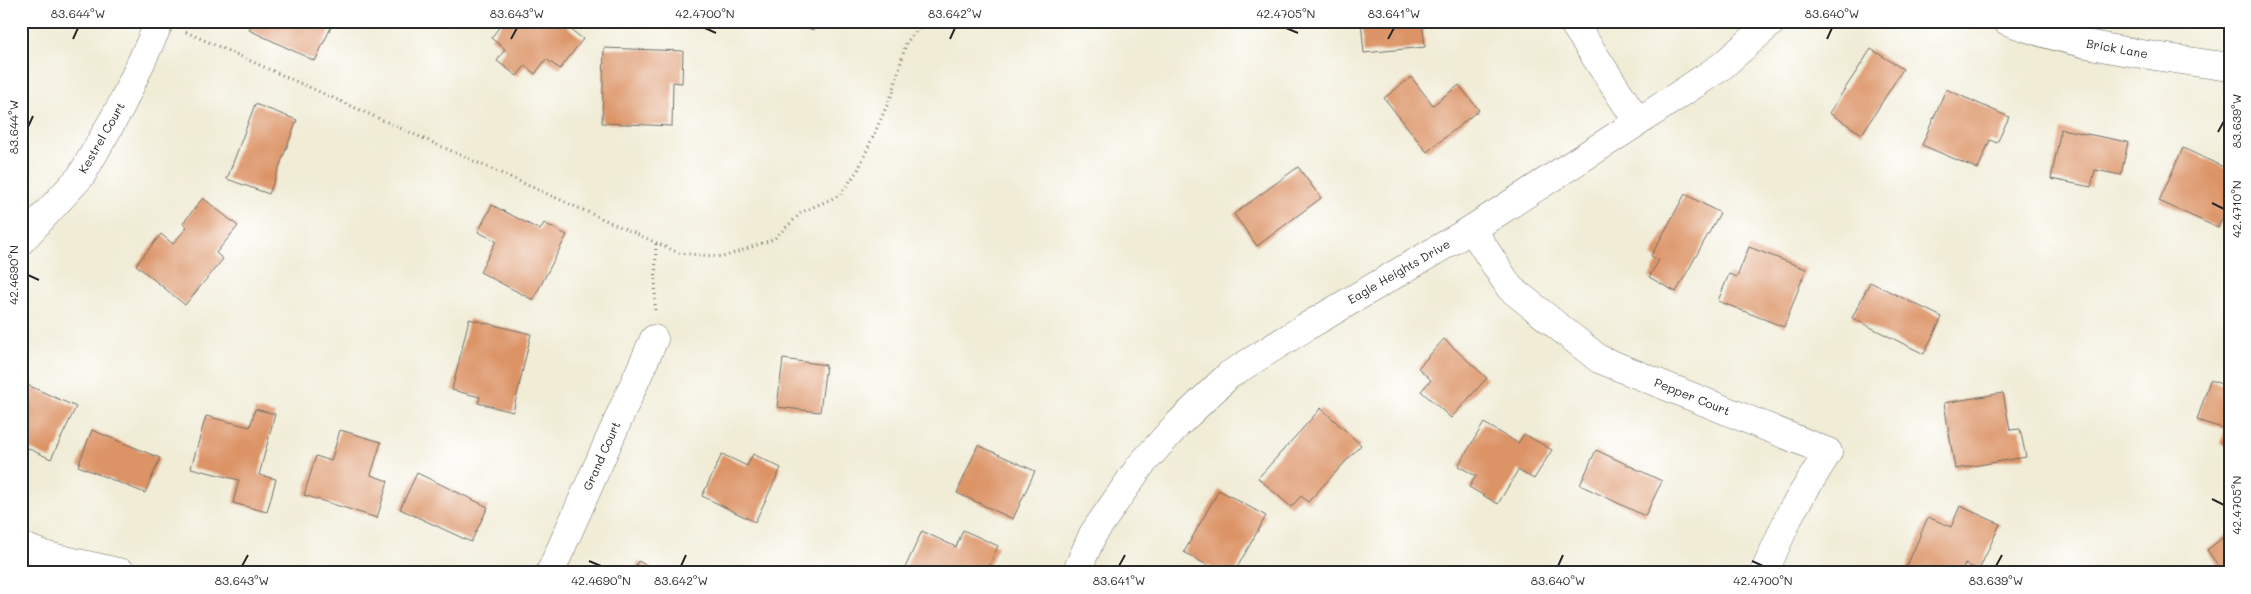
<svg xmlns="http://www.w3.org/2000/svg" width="2251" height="594" viewBox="0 0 2251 594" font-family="Mali,sans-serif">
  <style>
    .building { fill: #dc9365 }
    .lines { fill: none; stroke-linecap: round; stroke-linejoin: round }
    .minor-casing { stroke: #706f67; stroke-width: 29 }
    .path { stroke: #706f67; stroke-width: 3; stroke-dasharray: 1 4; stroke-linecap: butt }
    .minor { stroke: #fff; stroke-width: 28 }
    .ticks { fill: none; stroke: #2b2b2b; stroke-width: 2 }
    .labels { text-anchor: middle; stroke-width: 4; stroke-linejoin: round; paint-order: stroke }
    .street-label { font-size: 12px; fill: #2b2b2b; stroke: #fff }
    .neatline { fill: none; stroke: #2b2b2b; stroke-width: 2 }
    .ticks-label { font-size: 12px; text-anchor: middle; fill: #2b2b2b }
  </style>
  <rect width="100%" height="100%" fill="#fff"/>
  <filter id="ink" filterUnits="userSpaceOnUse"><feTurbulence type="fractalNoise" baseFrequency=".02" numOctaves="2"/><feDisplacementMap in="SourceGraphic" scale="10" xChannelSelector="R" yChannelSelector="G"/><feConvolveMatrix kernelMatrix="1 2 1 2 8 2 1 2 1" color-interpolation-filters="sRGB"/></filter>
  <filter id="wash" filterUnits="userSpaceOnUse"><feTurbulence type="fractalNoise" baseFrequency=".0096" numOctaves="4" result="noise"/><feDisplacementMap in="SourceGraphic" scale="20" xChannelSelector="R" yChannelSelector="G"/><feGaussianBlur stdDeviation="1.12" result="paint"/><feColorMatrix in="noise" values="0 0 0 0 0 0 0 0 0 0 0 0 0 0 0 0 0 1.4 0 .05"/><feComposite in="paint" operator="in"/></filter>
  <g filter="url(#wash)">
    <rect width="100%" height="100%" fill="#f0ecd6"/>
    <g id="blocks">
      <!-- building -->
      <g class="building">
        <polygon points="253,21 334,21 315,61 249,30"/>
        <polygon points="504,21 560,21 583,39 560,69 546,59 535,74 525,66 517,76 497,61 505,49 491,38"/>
        <polygon points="791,21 816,21 813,30"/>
        <polygon points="1361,21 1422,21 1425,47 1364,53"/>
        <polygon points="604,48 683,51 682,83 673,82 672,126 602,123"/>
        <polygon points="1871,49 1903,69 1862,134 1829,113"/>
        <polygon points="1411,77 1433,105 1459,85 1479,110 1427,152 1384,98"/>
        <polygon points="1946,89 2009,117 1997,143 1990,140 1978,169 1922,145"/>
        <polygon points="255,104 297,120 269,194 227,179"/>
        <polygon points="2061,129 2128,142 2121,175 2095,170 2091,187 2051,179"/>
        <polygon points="2183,148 2230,170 2230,201 2218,228 2159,201"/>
        <polygon points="1298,167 1321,198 1257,246 1234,214"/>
        <polygon points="1685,194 1720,213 1676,292 1649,277 1659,260 1651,256"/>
        <polygon points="203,198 238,226 216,253 223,259 185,305 136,265 161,234 173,244 187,227 183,223"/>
        <polygon points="492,205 540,230 544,223 567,235 533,300 480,272 496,241 478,232"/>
        <polygon points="1749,247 1806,269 1784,327 1718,301 1729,274 1737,277"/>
        <polygon points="1870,282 1942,317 1924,354 1852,318"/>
        <polygon points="469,319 531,334 513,412 478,403 480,397 452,390"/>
        <polygon points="1444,339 1487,378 1451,418 1421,391 1431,380 1418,368"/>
        <polygon points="783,359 826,365 820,412 777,407"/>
        <polygon points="2210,380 2230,387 2230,447 2221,444 2225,429 2197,420"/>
        <polygon points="21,382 76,407 51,459 21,445"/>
        <polygon points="2003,393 2010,430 2020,429 2026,457 1955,469 1944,403"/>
        <polygon points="1321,408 1361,445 1308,502 1301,496 1291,507 1258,478"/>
        <polygon points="255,409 275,414 259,475 276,479 267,512 233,503 239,480 191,468 206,416 250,427"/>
        <polygon points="1484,423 1518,443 1524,434 1552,450 1534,479 1518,470 1498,504 1469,487 1476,476 1458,466"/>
        <polygon points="92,430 160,458 145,493 78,466"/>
        <polygon points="340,430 381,442 371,475 388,481 377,518 304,495 316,456 331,461"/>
        <polygon points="978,445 1035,471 1013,519 957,493"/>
        <polygon points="1596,450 1662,481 1645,516 1580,485"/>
        <polygon points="722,454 747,466 753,454 781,468 755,522 702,496"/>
        <polygon points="417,473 488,507 471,542 400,509"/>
        <polygon points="1219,490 1266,516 1234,573 1221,573 1184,552"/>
        <polygon points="1960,506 2000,524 1979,570 1965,564 1961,573 1955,573 1943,568 1941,573 1904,573 1928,517 1951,527"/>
        <polygon points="963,530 998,546 986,573 910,573 904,570 922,531 956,547"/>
        <polygon points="2230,532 2230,573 2224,573 2207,550"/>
        <polygon points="638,561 663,573 633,573"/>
      </g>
    </g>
  </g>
  <g filter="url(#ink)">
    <use href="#blocks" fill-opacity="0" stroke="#706f67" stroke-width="1"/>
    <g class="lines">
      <defs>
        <g id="minor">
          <polyline points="1572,21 1638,122"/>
          <path d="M2007,21c72,27 148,35 223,46"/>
          <polyline points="1472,229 1510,288 1599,359 1828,452 1791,512 1764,573"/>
          <polyline points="21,241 81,176 121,106 160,21"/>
          <polyline points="21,546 47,556 122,573"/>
          <polyline points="550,573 654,339"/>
          <polyline points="1076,573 1093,534 1140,466 1177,425 1229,375 1306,327 1472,229 1638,122 1722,66 1773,21"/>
        </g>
      </defs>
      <!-- minor casing -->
      <use href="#minor" class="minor-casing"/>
      <!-- path -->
      <g class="path">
        <polyline points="186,32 679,253 723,257 774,239 802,212 840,195 858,170 893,92 906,43 925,21"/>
        <polyline points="655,310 656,243"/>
      </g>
      <!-- minor -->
      <use href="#minor" class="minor"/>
    </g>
  </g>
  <!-- ticks -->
  <path class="ticks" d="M705,28l11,5M1286,28l12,5M73,39l5,-11M511,39l6,-11M950,39l5,-11M1388,39l6,-11M1827,39l5,-11M28,127l5,-11M2218,132l6,-11M2212,203l12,6M28,275l11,5M2212,499l12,6M589,561l12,5M1752,561l11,5M242,566l6,-11M681,566l5,-11M1119,566l6,-11M1558,566l5,-11M1996,566l6,-11"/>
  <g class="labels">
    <!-- street labels -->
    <g class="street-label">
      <text transform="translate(2117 49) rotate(10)" y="4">Brick Lane</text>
      <text transform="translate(102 138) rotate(-60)" y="4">Kestrel Court</text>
      <text transform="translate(1399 272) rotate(-30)" y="4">Eagle Heights Drive</text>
      <text transform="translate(1692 397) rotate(22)" y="4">Pepper Court</text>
      <text transform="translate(602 456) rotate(-66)" y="4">Grand Court</text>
    </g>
  </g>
  <!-- margin -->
  <rect width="2251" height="594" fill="none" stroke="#fff" stroke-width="55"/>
  <rect x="28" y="28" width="2196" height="538" class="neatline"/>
  <g class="ticks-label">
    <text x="78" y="18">83.644°W</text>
    <text x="517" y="18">83.643°W</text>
    <text x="705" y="18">42.4700°N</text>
    <text x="955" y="18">83.642°W</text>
    <text x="1286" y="18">42.4705°N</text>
    <text x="1394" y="18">83.641°W</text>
    <text x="1832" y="18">83.640°W</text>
    <text transform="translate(2237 121) rotate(-90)" y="4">83.639°W</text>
    <text transform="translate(14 127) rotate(-90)" y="4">83.644°W</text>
    <text transform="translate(2237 209) rotate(-90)" y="4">42.4710°N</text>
    <text transform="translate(14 275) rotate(-90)" y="4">42.4690°N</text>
    <text transform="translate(2237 505) rotate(-90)" y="4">42.4705°N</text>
    <text x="242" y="585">83.643°W</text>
    <text x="601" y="585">42.4690°N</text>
    <text x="681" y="585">83.642°W</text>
    <text x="1119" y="585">83.641°W</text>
    <text x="1558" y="585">83.640°W</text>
    <text x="1763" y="585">42.4700°N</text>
    <text x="1996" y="585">83.639°W</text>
  </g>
</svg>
